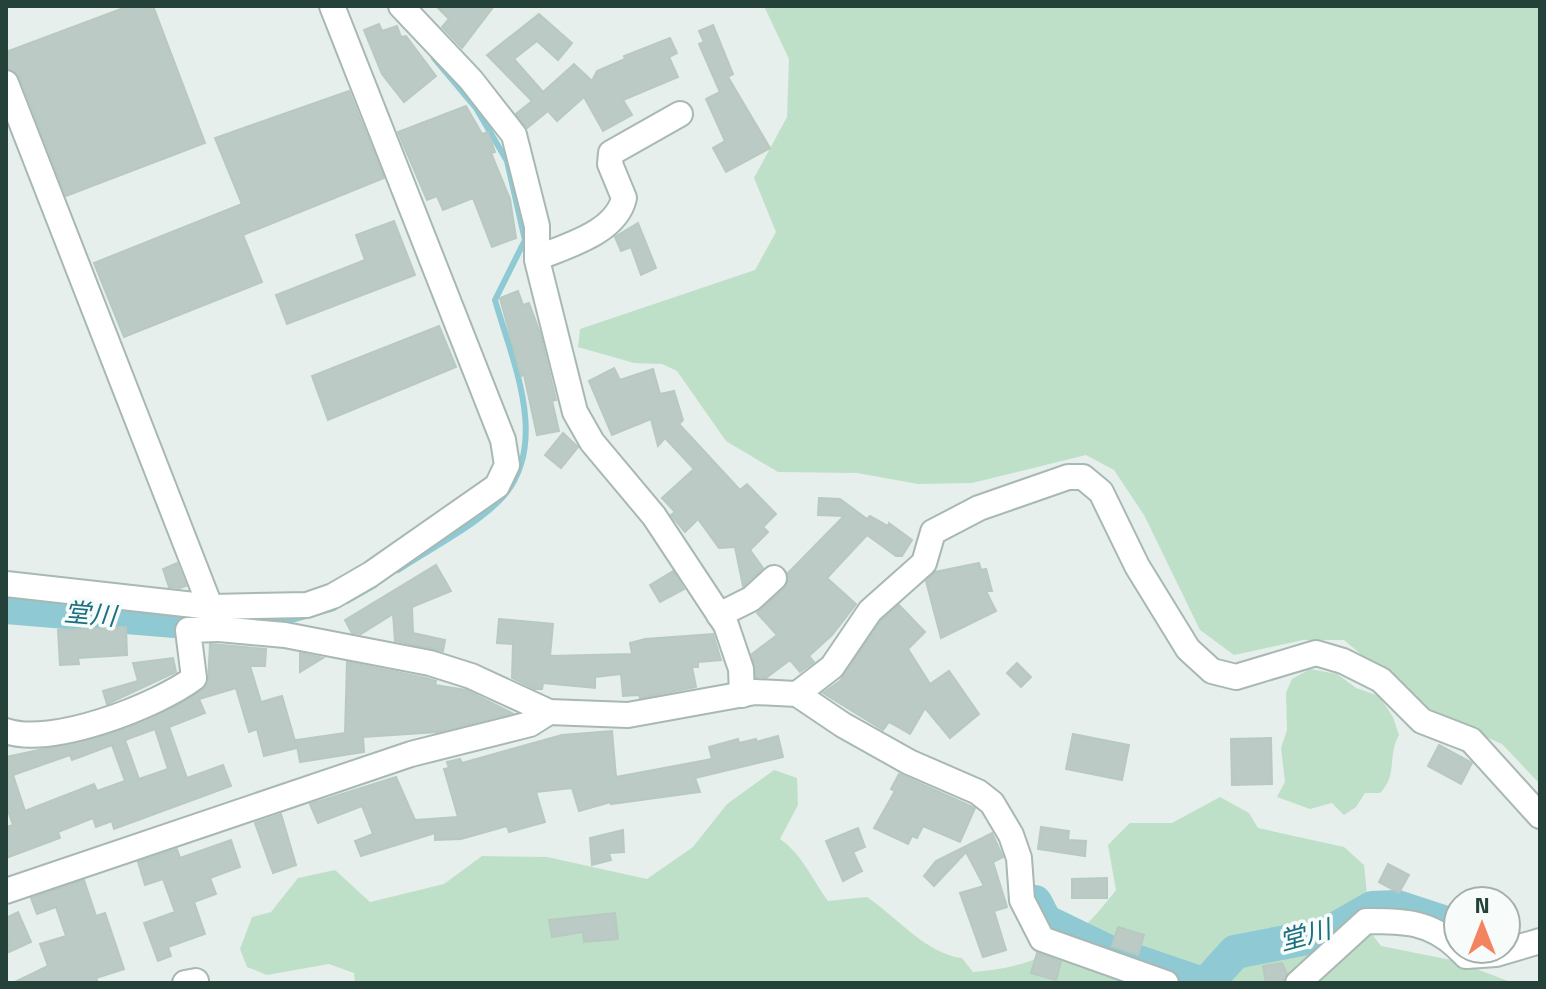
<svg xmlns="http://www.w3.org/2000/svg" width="1546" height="989" viewBox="0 0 1546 989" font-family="'Titillium Web','Noto Sans JP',sans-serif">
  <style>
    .green { fill: #bfe0c8 }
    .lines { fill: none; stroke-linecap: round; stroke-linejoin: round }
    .stream { stroke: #8ec9d4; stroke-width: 6 }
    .river { stroke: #8ec9d4; stroke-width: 34 }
    .building { fill: #bbcac4; stroke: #b8c9c2; stroke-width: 2; fill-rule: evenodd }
    .minor-casing { stroke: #a8b8b2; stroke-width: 28 }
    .minor { stroke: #fff; stroke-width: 24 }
    .labels { text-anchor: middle; stroke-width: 7; stroke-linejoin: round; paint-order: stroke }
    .water-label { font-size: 26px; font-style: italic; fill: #1c6f80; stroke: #f7fbf9 }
  </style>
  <rect width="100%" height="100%" fill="#e6efeb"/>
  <!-- green -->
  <g class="green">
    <polygon points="764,6 1540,6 1540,784 1502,744 1451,722 1411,697 1344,640 1303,640 1234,655 1200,630 1144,515 1114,470 1086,455 972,483 918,484 857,473 778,472 726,441 677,371 662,364 634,363 578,347 580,329 755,270 776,232 754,178 787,117 789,59"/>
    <path d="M1310,669l27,5 19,14 23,8 14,21 6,18c-12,21 -1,40 -19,58h-15l-9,14 -12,8 -12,-12 -22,6 -33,-12 8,-15 -4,-34 6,-18 -1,-37 6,-14z"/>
    <path d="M774,770l23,8 1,27 -18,34c22,15 32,40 48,62l39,-4c30,20 59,57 95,61l11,14c70,-5 102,-29 143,-82l-8,-45 22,-22h42l48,-26 29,16 9,15 86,19 20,18 7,68 10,13 75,15 57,22h-1158l-1,-10 -25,-9 -62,11 -20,-8 -7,-18 12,-32 19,-5 27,-34 37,-8 35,32 74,-18 38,-28 65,1 100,22 46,-32 34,-43z"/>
  </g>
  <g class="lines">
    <!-- stream -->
    <g class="stream">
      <path d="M398,570c33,-22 74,-42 102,-70 52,-54 12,-140 -5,-200l30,-60 -18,-79 -31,-53 -42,-50"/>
      <polyline points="347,601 375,585"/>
      <polyline points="247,620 291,620 334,608"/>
    </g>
    <!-- river -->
    <g class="river">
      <polyline points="6,607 175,621"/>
      <polyline points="1035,902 1045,921 1109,952 1200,983"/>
      <polyline points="1207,983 1235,952 1327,934 1372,908 1397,907 1458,927"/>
    </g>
  </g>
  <!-- building -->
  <g class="building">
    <polygon points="129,6 153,6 205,143 66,196 20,78 6,68 6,52"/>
    <polygon points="436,6 494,6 462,48 442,27 449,19"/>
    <polygon points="539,14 572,43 558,60 537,41 514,59 543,92 574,64 592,81 597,71 625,59 624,56 670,38 677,53 669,57 678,77 623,100 632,115 603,131 584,97 557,121 548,111 527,128 516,114 532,101 487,55"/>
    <polygon points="379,24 382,31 397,26 401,37 406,36 436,76 404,102 382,74 364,30"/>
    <polygon points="713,25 733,74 728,77 770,148 726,172 713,148 725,141 706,99 720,92 699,44 704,42 699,31"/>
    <polygon points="349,91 384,178 243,235 262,282 124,337 94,263 242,204 215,138"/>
    <polygon points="466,106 482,134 488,132 495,152 491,153 510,199 516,238 492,247 473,198 443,210 437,196 427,200 398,132"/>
    <polygon points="394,221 415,275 287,324 276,295 365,260 356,235"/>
    <polygon points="638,223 656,268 641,275 631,247 621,251 615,237"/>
    <polygon points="518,291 523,305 529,303 540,333 556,400 552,401 559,431 537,435 524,375 521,376 500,298"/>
    <polygon points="439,326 456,367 328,420 312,376"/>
    <polygon points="614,368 620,380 653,369 660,394 674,391 683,420 679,424 740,490 747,484 776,514 763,527 768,532 750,550 763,568 743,586 735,547 719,548 698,519 685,532 671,515 675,512 662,498 694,469 665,438 658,446 651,419 612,435 589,381"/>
    <polygon points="563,433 578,447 561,468 545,455"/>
    <polygon points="819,498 840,499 867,519 870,516 888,526 889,523 912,540 902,556 896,556 867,535 827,578 856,604 832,635 809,656 814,662 800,672 790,660 766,678 756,677 752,654 777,635 757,613 784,589 788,573 844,516 818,515"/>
    <polygon points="177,563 186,586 180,588 169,587 163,569"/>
    <polygon points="979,563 981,570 986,569 992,591 986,591 996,611 941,638 926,581 935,572"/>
    <polygon points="436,565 451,591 412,607 413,633 445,640 443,651 395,641 393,614 361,634 352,633 345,620"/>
    <polygon points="673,571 684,589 660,602 650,585"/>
    <polygon points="899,605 925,632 908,649 930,684 949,671 979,714 950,738 925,708 910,734 889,722 883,730 823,693 840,681 881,621"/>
    <polygon points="499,619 553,624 550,656 632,654 630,643 645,639 713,634 721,660 698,662 698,667 692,667 696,687 640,698 639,695 623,696 621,674 595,677 595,688 543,683 542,689 535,689 512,678 513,644 497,643"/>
    <polygon points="126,627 127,655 78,658 79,664 60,665 58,630"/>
    <path d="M210,644l56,5 -1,17h-15l11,36 21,-6 15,52 -33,8 -7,-27 -8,3 -13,-44 -37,11 6,14 -36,14 13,37 5,14 36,-13 8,21 -117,43 -2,-8 -16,6 -3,-9 -35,14 2,6 -54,20v-31l7,-2 -7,-20v-48l101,-22 77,-33 24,-18zM155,729l13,40 -29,10 -14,-39zM112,745l13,36 -28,10 -3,-7 -69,27 -12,-36 57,-20 2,5z"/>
    <polygon points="300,653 323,658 300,672"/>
    <polygon points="173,658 176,672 107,704 103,691 138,681 133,663"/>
    <polygon points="347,662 426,678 436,681 435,685 466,690 512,713 438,732 363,737 364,752 300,762 296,740 345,733"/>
    <polygon points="1017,663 1031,677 1021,687 1007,673"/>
    <polygon points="612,731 616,777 712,759 709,747 738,739 739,743 756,739 756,742 778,736 783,757 695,778 700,792 611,804 611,802 579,811 572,788 536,792 545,822 509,832 507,826 461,839 435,840 435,833 361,856 355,841 373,834 362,806 318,823 310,804 396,777 415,820 458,817 444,769 449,768 447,762 460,759 462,763 562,735"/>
    <polygon points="1073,734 1129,745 1122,780 1066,769"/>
    <polygon points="1271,738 1272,784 1232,785 1231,739"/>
    <polygon points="1439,745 1472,763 1461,784 1428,766"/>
    <polygon points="899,774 975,808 960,842 923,826 917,838 912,836 908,844 874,828 895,791 891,789"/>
    <polygon points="281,814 296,865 273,873 255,823"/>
    <polygon points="1041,827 1069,831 1068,840 1086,841 1085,856 1038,849"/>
    <polygon points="858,828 865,847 853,852 862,871 843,881 826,841"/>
    <polygon points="623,830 624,852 609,853 611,860 592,865 590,838"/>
    <polygon points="992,833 1003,857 993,862 1007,907 994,911 1006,950 983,957 960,893 984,886 966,852 934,886 924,876 936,861"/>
    <polygon points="231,840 240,867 210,878 216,894 194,902 205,934 168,947 171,956 158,961 144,923 175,912 163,879 145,885 138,862 177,849 180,858"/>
    <polygon points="1388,864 1409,875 1399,893 1379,882"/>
    <polygon points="1107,878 1107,898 1072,898 1072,879"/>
    <polygon points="84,880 96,916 105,913 124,969 96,978 98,983 13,983 48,966 40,944 66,936 56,907 37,914 31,898"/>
    <polygon points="18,912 31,942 9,952 6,918"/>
    <polygon points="615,913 618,939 584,942 583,932 552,937 549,920"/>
    <polygon points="1118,927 1144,935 1138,955 1112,946"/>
    <polygon points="1037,953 1061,962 1056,980 1031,973"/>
    <polygon points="1282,963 1287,974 1283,982 1266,983 1263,966"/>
  </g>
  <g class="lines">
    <defs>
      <g id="minor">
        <polyline points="401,6 471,80 514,135 537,226 537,260 575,412 592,442 654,516 726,625 741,669 742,695"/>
        <polyline points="6,83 219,629 285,635 430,663 471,676 549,712 628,715 755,692 797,694 843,725 909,762 978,792 992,803 1011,835 1019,858 1022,900 1042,939 1166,983"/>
        <path d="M537,258c29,-12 79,-25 87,-60l-14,-34 1,-11 69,-39"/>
        <polyline points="6,584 212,607 307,605 333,596 371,574 497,486 507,465 503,440 332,6"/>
        <polyline points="719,615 751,599 774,578"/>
        <polyline points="797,694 832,667 870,611 924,563 933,532 979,508 1068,477 1083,477 1101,492 1137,566 1188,649 1212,671 1236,677 1316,653 1343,661 1381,680 1422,721 1471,740 1540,816"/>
        <path d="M6,731c45,16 151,-25 188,-53l-6,-48 31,-1"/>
        <polyline points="6,891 411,754 530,724 549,712"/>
        <polyline points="1459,949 1466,956 1496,954 1540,941"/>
        <polyline points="185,983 196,981"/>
        <path d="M1298,983l68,-62c37,0 64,0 92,27"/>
      </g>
    </defs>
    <!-- minor casing -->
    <use href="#minor" class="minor-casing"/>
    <!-- minor -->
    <use href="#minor" class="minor"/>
  </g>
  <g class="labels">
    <!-- water labels -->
    <g class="water-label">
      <text transform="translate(90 614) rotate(5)" y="9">堂川</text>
      <text transform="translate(1305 935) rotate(-15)" y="9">堂川</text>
    </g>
  </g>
  <!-- border -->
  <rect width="1546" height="989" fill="none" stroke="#24423a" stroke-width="16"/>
  <!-- north arrow -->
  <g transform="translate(1482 925)"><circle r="38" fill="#f7fbf9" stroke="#a3b1ad" stroke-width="2"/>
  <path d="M0-6L14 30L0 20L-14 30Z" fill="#f4845f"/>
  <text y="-12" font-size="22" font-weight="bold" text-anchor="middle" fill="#24423a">N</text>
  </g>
</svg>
